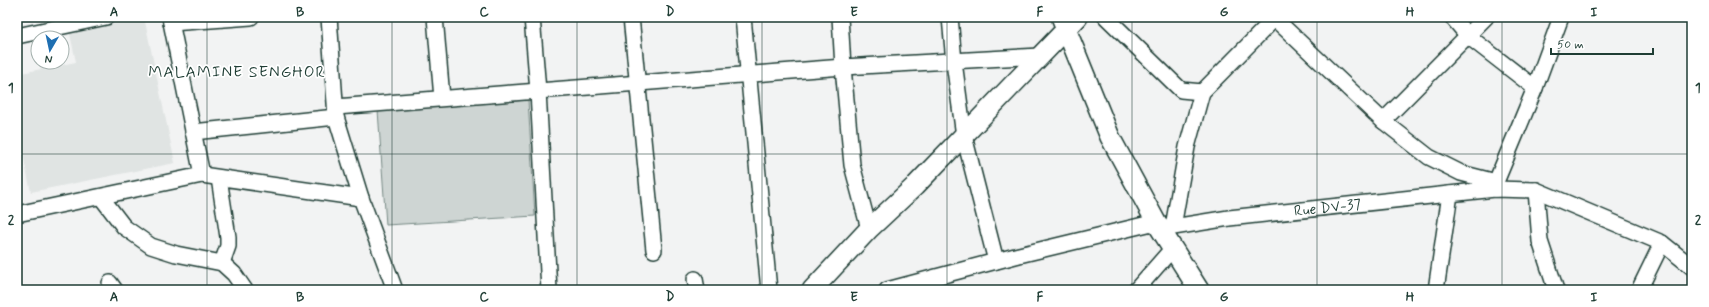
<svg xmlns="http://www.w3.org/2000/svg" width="1709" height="307" viewBox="0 0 1709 307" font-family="Mynerve,sans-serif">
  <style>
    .built { fill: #e0e4e3 }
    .green { fill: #ced5d3; stroke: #768984 }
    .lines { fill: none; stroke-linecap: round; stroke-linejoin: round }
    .minor-casing { stroke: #1f3d34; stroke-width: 18 }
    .tertiary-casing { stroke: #1f3d34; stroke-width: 22 }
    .minor { stroke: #fff; stroke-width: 15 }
    .tertiary { stroke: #fff; stroke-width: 19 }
    .grid { fill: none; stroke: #1f3d34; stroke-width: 1; stroke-opacity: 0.55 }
    .labels { text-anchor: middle; stroke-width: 3.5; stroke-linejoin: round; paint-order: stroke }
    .street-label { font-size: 15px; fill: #1f3d34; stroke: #fff }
    .neighbourhood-label { font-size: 16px; letter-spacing: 1px; fill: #1f3d34; stroke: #fff }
    .neatline { fill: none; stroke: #1f3d34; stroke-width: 1.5 }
    .grid-label { font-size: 13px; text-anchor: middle; font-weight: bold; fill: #1f3d34 }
  </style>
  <rect width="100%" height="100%" fill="#f2f3f3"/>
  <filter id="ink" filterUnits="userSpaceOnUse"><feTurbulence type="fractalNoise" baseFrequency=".025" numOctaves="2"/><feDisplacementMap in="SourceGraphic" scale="8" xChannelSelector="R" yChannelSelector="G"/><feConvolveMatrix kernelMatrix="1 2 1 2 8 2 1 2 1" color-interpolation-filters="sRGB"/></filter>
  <g filter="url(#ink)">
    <!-- built -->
    <polygon class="built" points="82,17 144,17 175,163 31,192 17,127 17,74 76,62 67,20"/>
    <!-- green -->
    <polygon class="green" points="528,100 535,216 386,225 378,110"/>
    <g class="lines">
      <defs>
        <g id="minor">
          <polyline points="170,17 202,175"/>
          <polyline points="329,17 336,117 361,198 395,290"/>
          <polyline points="435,17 442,98"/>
          <polyline points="532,17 538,91 549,290"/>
          <polyline points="631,17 654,250"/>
          <polyline points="743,17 769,290"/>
          <polyline points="840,17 843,67 852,165 869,229"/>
          <polyline points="950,17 954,62 964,136 996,261"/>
          <polyline points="1106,17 1181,90 1202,92"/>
          <polyline points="1273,17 1383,121 1429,157 1461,173 1496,182"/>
          <polyline points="1452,17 1468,36 1535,88"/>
          <polyline points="171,23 251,17"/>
          <polyline points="17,36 106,17"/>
          <polyline points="336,107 843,67 1040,56"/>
          <polyline points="1383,121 1486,17"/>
          <polyline points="193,132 336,117"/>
          <polyline points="219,178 228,237 228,246 222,263"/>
          <polyline points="1495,189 1496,182 1535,88 1561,17"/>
          <polyline points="1536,190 1540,241 1556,290"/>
          <polyline points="101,197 124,227 151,246 176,254 222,263 234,274 245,290"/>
          <polyline points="17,214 202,175 361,198"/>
          <polyline points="1173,227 1187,147 1202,92 1276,17"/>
          <path id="s1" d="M1161,229l68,-11 266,-29 41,1 126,53 30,24"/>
          <polyline points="695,279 697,290"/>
          <polyline points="110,283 115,290"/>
          <polyline points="887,290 1019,255 1156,222"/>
          <polyline points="1136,290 1172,249"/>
          <polyline points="1436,290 1450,194"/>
          <polyline points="1639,290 1662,243"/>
        </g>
        <g id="tertiary">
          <polyline points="1062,19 1110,137 1156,222 1199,290"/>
          <polyline points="812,290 869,229 915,186 1078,17"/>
        </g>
      </defs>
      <!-- minor casing -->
      <use href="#minor" class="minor-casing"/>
      <!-- tertiary casing -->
      <use href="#tertiary" class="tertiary-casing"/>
      <!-- minor -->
      <use href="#minor" class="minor"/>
      <!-- tertiary -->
      <use href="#tertiary" class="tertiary"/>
    </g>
  </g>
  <!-- grid -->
  <path class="grid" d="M207,17v273M392,17v273M577,17v273M762,17v273M947,17v273M1132,17v273M1317,17v273M1502,17v273M17,154h1675"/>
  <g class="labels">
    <!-- street labels -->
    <g class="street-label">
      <text dy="5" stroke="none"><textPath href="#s1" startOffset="168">Rue DV-37</textPath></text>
    </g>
    <!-- neighbourhood labels -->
    <g class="neighbourhood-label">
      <text x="237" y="77">MALAMINE SENGHOR</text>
    </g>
  </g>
  <!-- margin -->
  <rect width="1709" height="307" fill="none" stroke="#fff" stroke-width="44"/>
  <!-- north arrow -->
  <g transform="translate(50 50) rotate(189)"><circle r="19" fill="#ffffff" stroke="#a5b1ae"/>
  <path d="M0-3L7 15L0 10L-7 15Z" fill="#1f6fb2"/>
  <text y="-6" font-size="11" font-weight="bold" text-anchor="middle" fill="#1f3d34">N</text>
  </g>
  <!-- scale -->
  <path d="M1551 48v6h102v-6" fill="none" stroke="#1f3d34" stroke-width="2"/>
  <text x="1557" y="48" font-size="12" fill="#1f3d34" stroke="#ffffff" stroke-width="3" paint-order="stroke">50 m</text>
  <rect x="22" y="22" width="1665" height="263" class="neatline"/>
  <g class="grid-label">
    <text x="114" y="16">A</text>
    <text x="300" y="16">B</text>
    <text x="484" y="16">C</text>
    <text x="670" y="16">D</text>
    <text x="854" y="16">E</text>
    <text x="1040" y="16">F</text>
    <text x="1224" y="16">G</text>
    <text x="1410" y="16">H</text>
    <text x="1594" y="16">I</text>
    <text x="11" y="92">1</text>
    <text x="1698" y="92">1</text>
    <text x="11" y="224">2</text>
    <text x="1698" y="224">2</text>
    <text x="114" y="301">A</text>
    <text x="300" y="301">B</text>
    <text x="484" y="301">C</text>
    <text x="670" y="301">D</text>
    <text x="854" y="301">E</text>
    <text x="1040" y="301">F</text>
    <text x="1224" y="301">G</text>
    <text x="1410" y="301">H</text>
    <text x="1594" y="301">I</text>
  </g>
</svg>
